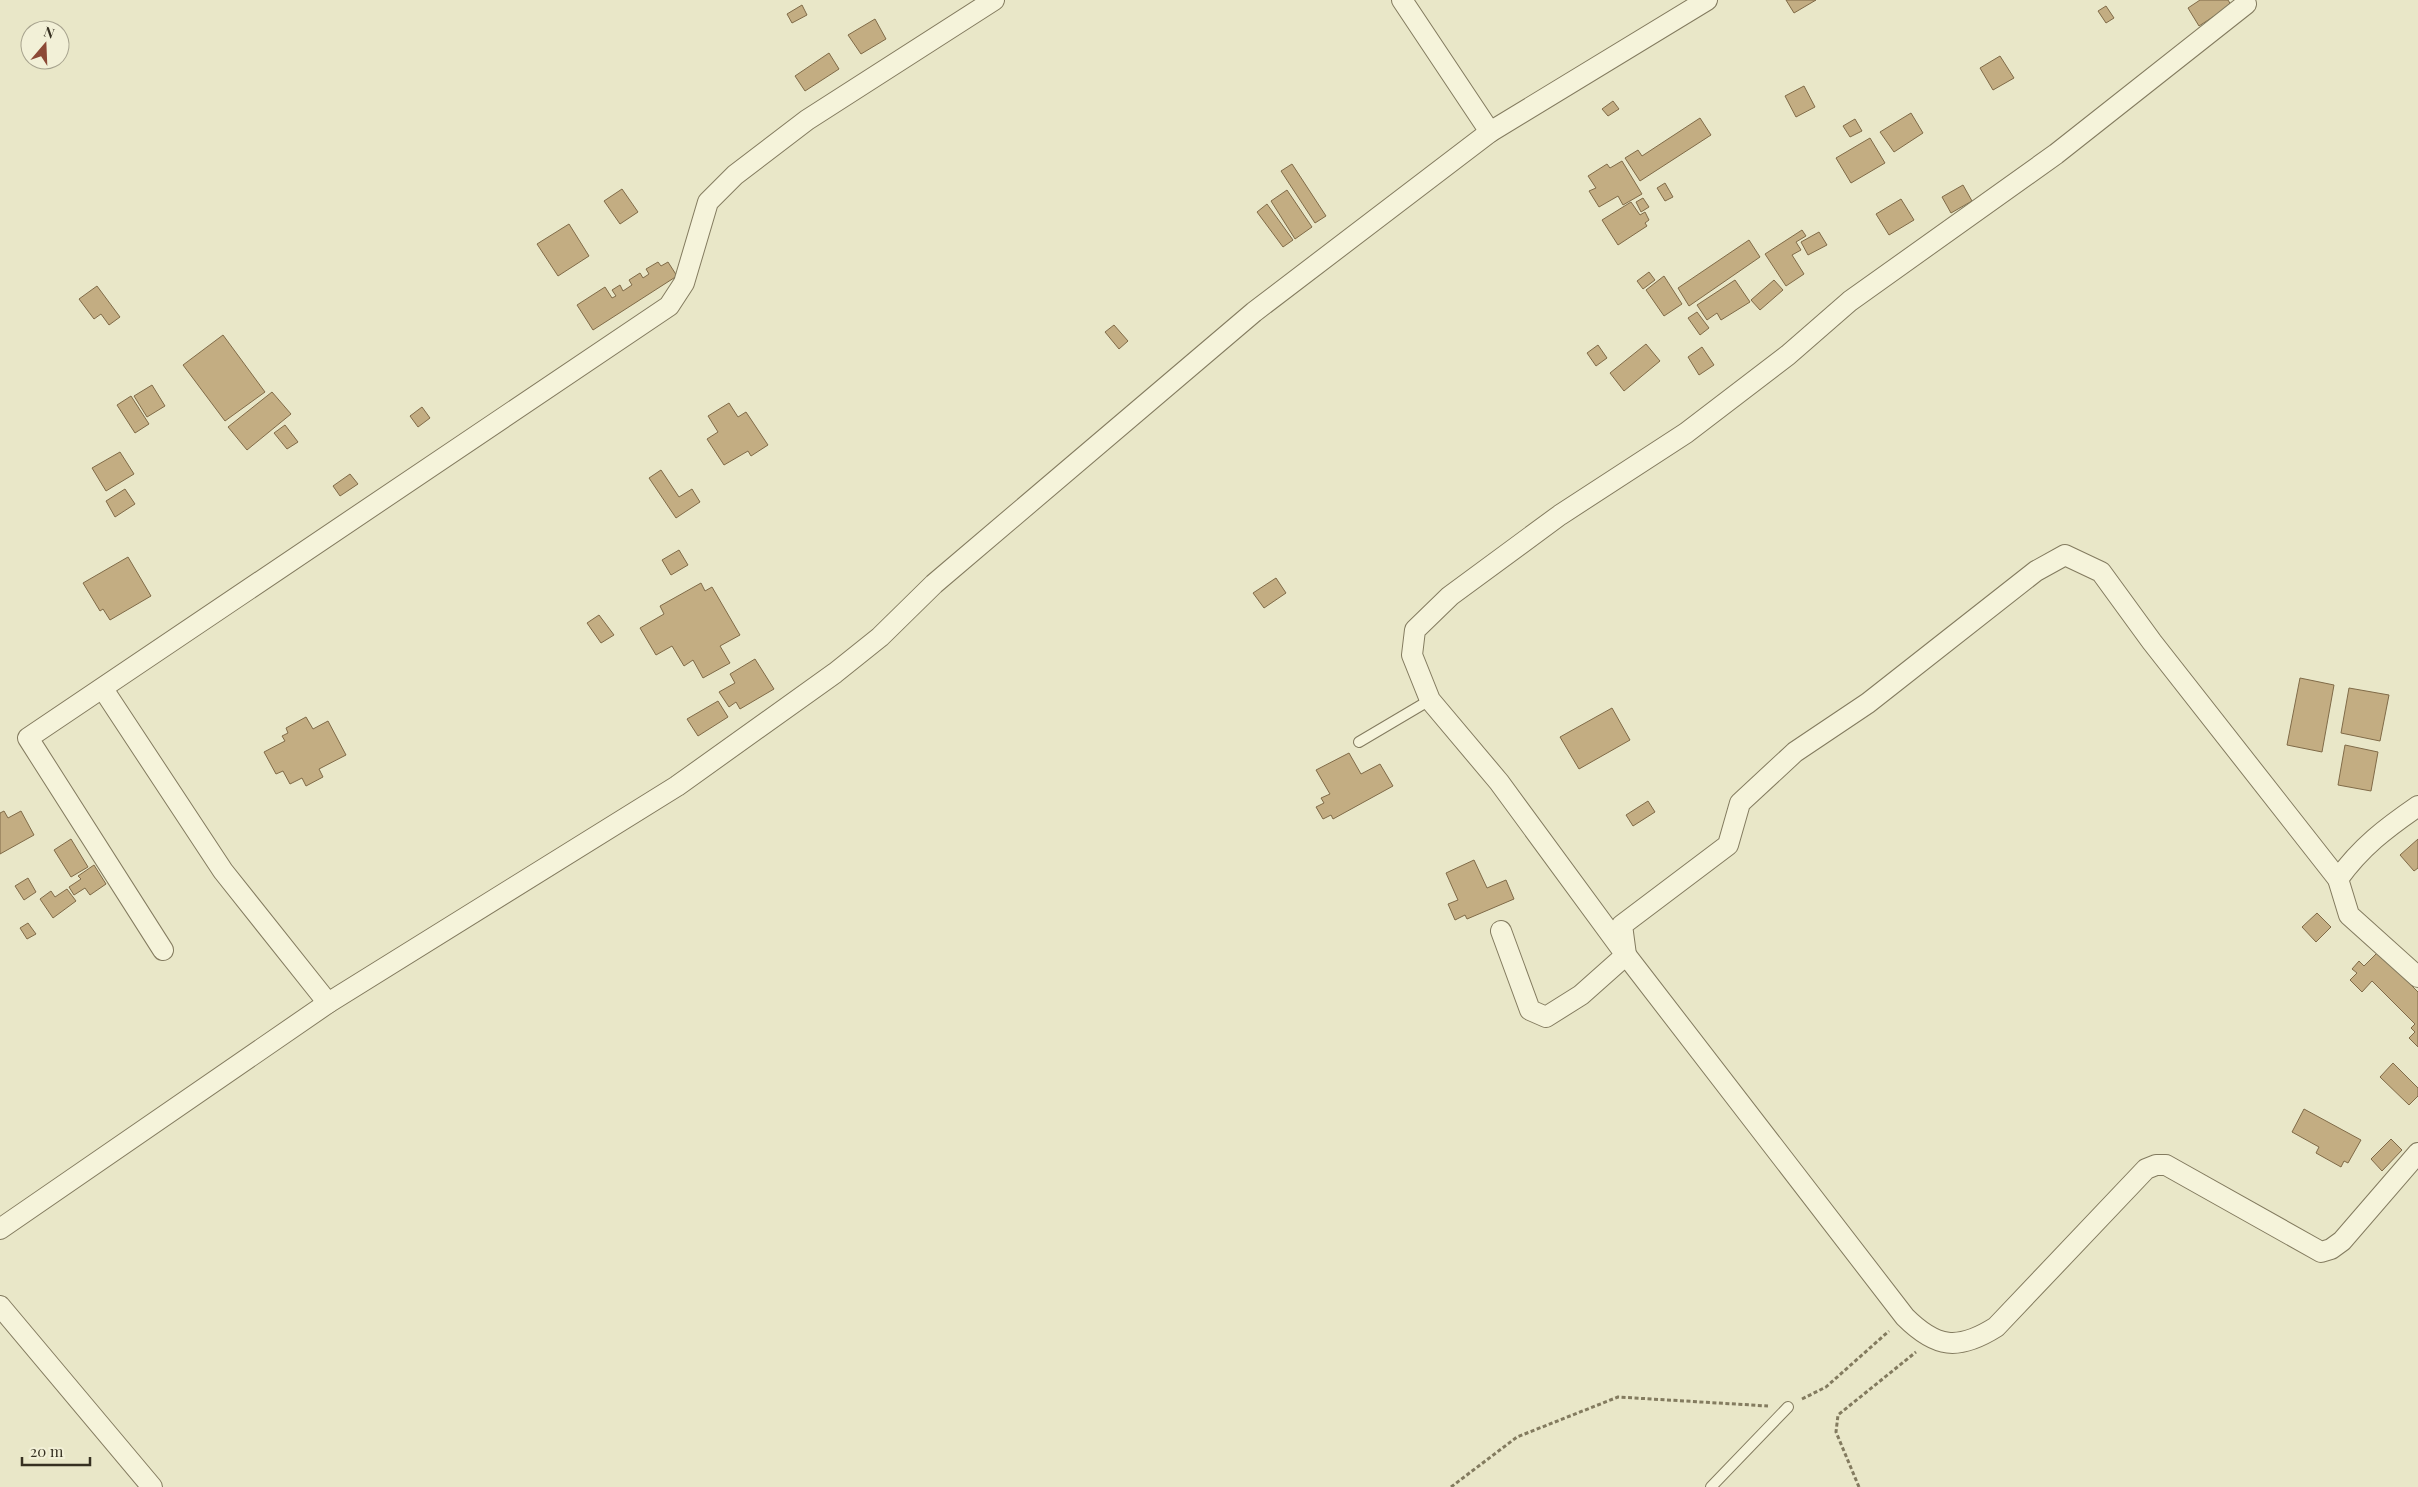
<svg xmlns="http://www.w3.org/2000/svg" width="2418" height="1487" viewBox="0 0 2418 1487" font-family="'Playfair Display',serif">
  <style>
    .building { fill: #c3ad82; stroke: #806b48 }
    .lines { fill: none; stroke-linecap: round; stroke-linejoin: round }
    .lane-casing { stroke: #837b5f; stroke-width: 12 }
    .street-casing { stroke: #837b5f; stroke-width: 22 }
    .path { stroke: #837b5f; stroke-width: 3; stroke-dasharray: 4 2.5; stroke-linecap: butt }
    .lane { stroke: #f5f3da; stroke-width: 10 }
    .street { stroke: #f5f3da; stroke-width: 20 }
  </style>
  <rect width="100%" height="100%" fill="#e9e7c8"/>
  <!-- building -->
  <g class="building">
    <polygon points="1786,0 1816,0 1794,13"/>
    <polygon points="2200,0 2228,0 2231,5 2199,26 2188,8"/>
    <polygon points="802,5 807,15 792,23 787,14"/>
    <polygon points="2106,6 2114,18 2106,23 2098,11"/>
    <polygon points="875,19 886,39 861,54 848,35"/>
    <polygon points="829,53 839,69 805,91 795,76"/>
    <polygon points="2000,56 2014,78 1993,90 1980,68"/>
    <polygon points="1804,86 1815,107 1796,117 1785,96"/>
    <polygon points="1613,101 1619,109 1608,116 1602,109"/>
    <polygon points="1911,113 1923,133 1894,152 1880,132"/>
    <polygon points="1700,118 1711,135 1640,181 1625,158 1638,150 1642,156"/>
    <polygon points="1855,119 1862,131 1850,137 1843,126"/>
    <polygon points="1870,138 1885,163 1851,183 1836,158"/>
    <polygon points="1622,161 1642,194 1623,205 1618,196 1599,207 1589,191 1596,188 1588,176 1607,164 1610,168"/>
    <polygon points="1292,164 1326,216 1315,223 1281,171"/>
    <polygon points="1665,183 1673,197 1665,201 1657,188"/>
    <polygon points="1963,185 1972,201 1951,213 1942,197"/>
    <polygon points="622,189 638,212 620,224 604,201"/>
    <polygon points="1287,190 1312,227 1295,239 1271,201"/>
    <polygon points="1643,198 1649,207 1641,212 1636,202"/>
    <polygon points="1901,199 1914,220 1889,235 1876,214"/>
    <polygon points="1631,202 1640,215 1645,212 1649,220 1645,223 1647,226 1618,245 1602,220"/>
    <polygon points="1267,204 1293,240 1283,247 1257,212"/>
    <polygon points="569,224 589,256 558,276 537,244"/>
    <polygon points="1802,230 1806,236 1796,242 1801,250 1792,255 1804,274 1786,286 1765,254"/>
    <polygon points="1819,232 1827,245 1808,255 1801,242"/>
    <polygon points="1749,240 1760,257 1689,306 1678,288"/>
    <polygon points="658,262 661,266 668,262 677,276 593,330 577,305 605,287 612,298 616,296 612,290 620,285 623,291 632,285 629,280 640,273 643,278 649,274 646,269"/>
    <polygon points="1649,272 1655,280 1643,289 1637,281"/>
    <polygon points="1664,276 1682,304 1664,316 1646,290"/>
    <polygon points="1735,280 1750,302 1721,320 1717,313 1707,320 1697,305"/>
    <polygon points="1774,280 1783,290 1760,310 1751,300"/>
    <polygon points="97,286 120,317 109,325 101,314 94,319 79,299"/>
    <polygon points="1697,312 1709,328 1700,335 1688,318"/>
    <polygon points="1114,325 1128,341 1119,349 1105,332"/>
    <polygon points="223,335 265,392 225,421 183,365"/>
    <polygon points="1646,344 1660,361 1624,391 1610,373"/>
    <polygon points="1598,345 1607,358 1596,366 1587,353"/>
    <polygon points="1702,347 1714,365 1699,375 1688,357"/>
    <polygon points="152,385 165,406 147,417 134,396"/>
    <polygon points="272,392 291,414 247,450 228,427"/>
    <polygon points="131,396 149,424 135,433 117,405"/>
    <polygon points="729,403 738,417 746,412 768,445 751,456 748,451 724,465 707,439 718,432 708,416"/>
    <polygon points="422,407 430,418 418,427 410,416"/>
    <polygon points="285,425 298,442 287,449 274,433"/>
    <polygon points="120,452 134,474 106,491 92,468"/>
    <polygon points="661,470 679,497 692,489 700,502 676,518 649,478"/>
    <polygon points="350,474 358,484 340,496 333,486"/>
    <polygon points="125,489 135,504 115,517 106,501"/>
    <polygon points="679,550 688,565 671,575 662,560"/>
    <polygon points="128,557 151,596 110,620 103,609 100,611 83,583"/>
    <polygon points="1276,578 1286,593 1264,608 1253,593"/>
    <polygon points="701,583 705,591 712,587 740,635 720,646 730,663 703,678 693,660 684,666 672,646 656,655 640,628 664,614 660,606"/>
    <polygon points="599,615 614,635 601,643 587,623"/>
    <polygon points="755,659 774,689 740,709 736,702 729,707 719,692 735,683 730,674"/>
    <polygon points="2300,678 2334,685 2322,752 2287,745"/>
    <polygon points="2349,688 2389,695 2380,741 2341,733"/>
    <polygon points="718,701 728,717 698,736 687,719"/>
    <polygon points="1612,708 1630,740 1579,769 1560,737"/>
    <polygon points="306,717 313,729 328,721 346,755 319,769 323,777 306,786 302,778 290,784 283,771 276,774 264,752 285,741 282,736 288,733 286,728"/>
    <polygon points="2345,745 2378,752 2371,791 2338,785"/>
    <polygon points="1349,753 1361,774 1380,764 1393,786 1333,819 1331,815 1323,819 1316,807 1324,803 1321,798 1330,794 1316,770"/>
    <polygon points="1648,801 1655,812 1633,826 1626,815"/>
    <polygon points="4,811 8,818 21,811 34,835 0,854 0,813"/>
    <polygon points="71,839 88,867 71,877 54,850"/>
    <polygon points="2418,839 2418,868 2414,871 2400,855"/>
    <polygon points="1474,860 1487,888 1506,880 1514,899 1467,919 1465,915 1455,920 1448,904 1458,900 1446,873"/>
    <polygon points="94,865 106,884 90,895 85,888 74,895 69,887 81,879 78,876"/>
    <polygon points="28,878 36,892 24,900 15,886"/>
    <polygon points="67,889 76,901 53,918 40,899 51,891 55,897"/>
    <polygon points="2317,913 2331,927 2316,942 2302,927"/>
    <polygon points="28,923 36,934 27,939 20,928"/>
    <polygon points="2378,952 2418,992 2418,1047 2409,1038 2415,1032 2411,1028 2415,1024 2372,981 2362,992 2350,980 2357,973 2352,969 2359,961 2364,966"/>
    <polygon points="2393,1063 2418,1088 2418,1096 2409,1105 2380,1077"/>
    <polygon points="2304,1109 2361,1140 2348,1163 2344,1161 2341,1167 2316,1153 2319,1147 2292,1132"/>
    <polygon points="2391,1139 2402,1150 2382,1171 2371,1159"/>
  </g>
  <g class="lines">
    <defs>
      <g id="lane">
        <polyline points="1359,742 1430,700"/>
        <polyline points="1711,1487 1788,1407"/>
      </g>
      <g id="street">
        <polyline points="1402,0 1490,132"/>
        <path d="M2246,4l-190,150 -206,147 -62,54 -102,78 -126,82 -110,81 -35,34 -3,25 18,45 69,82 127,173 279,362c31,31 53,34 91,10l150,-158 10,-4h10l155,87 10,-3 11,-8 76,-88"/>
        <polyline points="103,689 223,871 328,1003"/>
        <path d="M2418,806c-32,22 -57,41 -80,73l11,36 69,62"/>
        <polyline points="1501,931 1530,1010 1546,1017 1581,995 1626,955 1622,925 1728,845 1740,803 1795,752 1868,703 2036,571 2065,555 2101,572 2152,642 2338,879"/>
        <polyline points="163,950 28,738 669,306 684,283 708,202 735,175 807,120 994,0"/>
        <polyline points="0,1229 328,1003 677,786 835,673 880,637 934,584 1254,312 1490,132 1707,0"/>
        <polyline points="0,1306 152,1487"/>
      </g>
    </defs>
    <!-- lane casing -->
    <use href="#lane" class="lane-casing"/>
    <!-- street casing -->
    <use href="#street" class="street-casing"/>
    <!-- path -->
    <g class="path">
      <polyline points="1802,1399 1826,1387 1889,1331"/>
      <polyline points="1451,1487 1517,1437 1618,1397 1768,1406"/>
      <polyline points="1859,1487 1836,1432 1838,1415 1916,1352"/>
    </g>
    <!-- lane -->
    <use href="#lane" class="lane"/>
    <!-- street -->
    <use href="#street" class="street"/>
  </g>
  <!-- north arrow -->
  <g transform="translate(45 45) rotate(19)"><circle r="24" fill="#f2f0d7" stroke="#a7a38e"/>
  <path d="M0-4L9 19L0 12L-9 19Z" fill="#8c4936"/>
  <text y="-8" font-size="14" font-weight="bold" text-anchor="middle" fill="#363021">N</text>
  </g>
  <!-- scale -->
  <path d="M22 1457v8h68v-8" fill="none" stroke="#363021" stroke-width="2.5"/>
  <text x="30" y="1457" font-size="15" fill="#363021" stroke="#f2f0d7" stroke-width="4" paint-order="stroke">20 m</text>
</svg>
